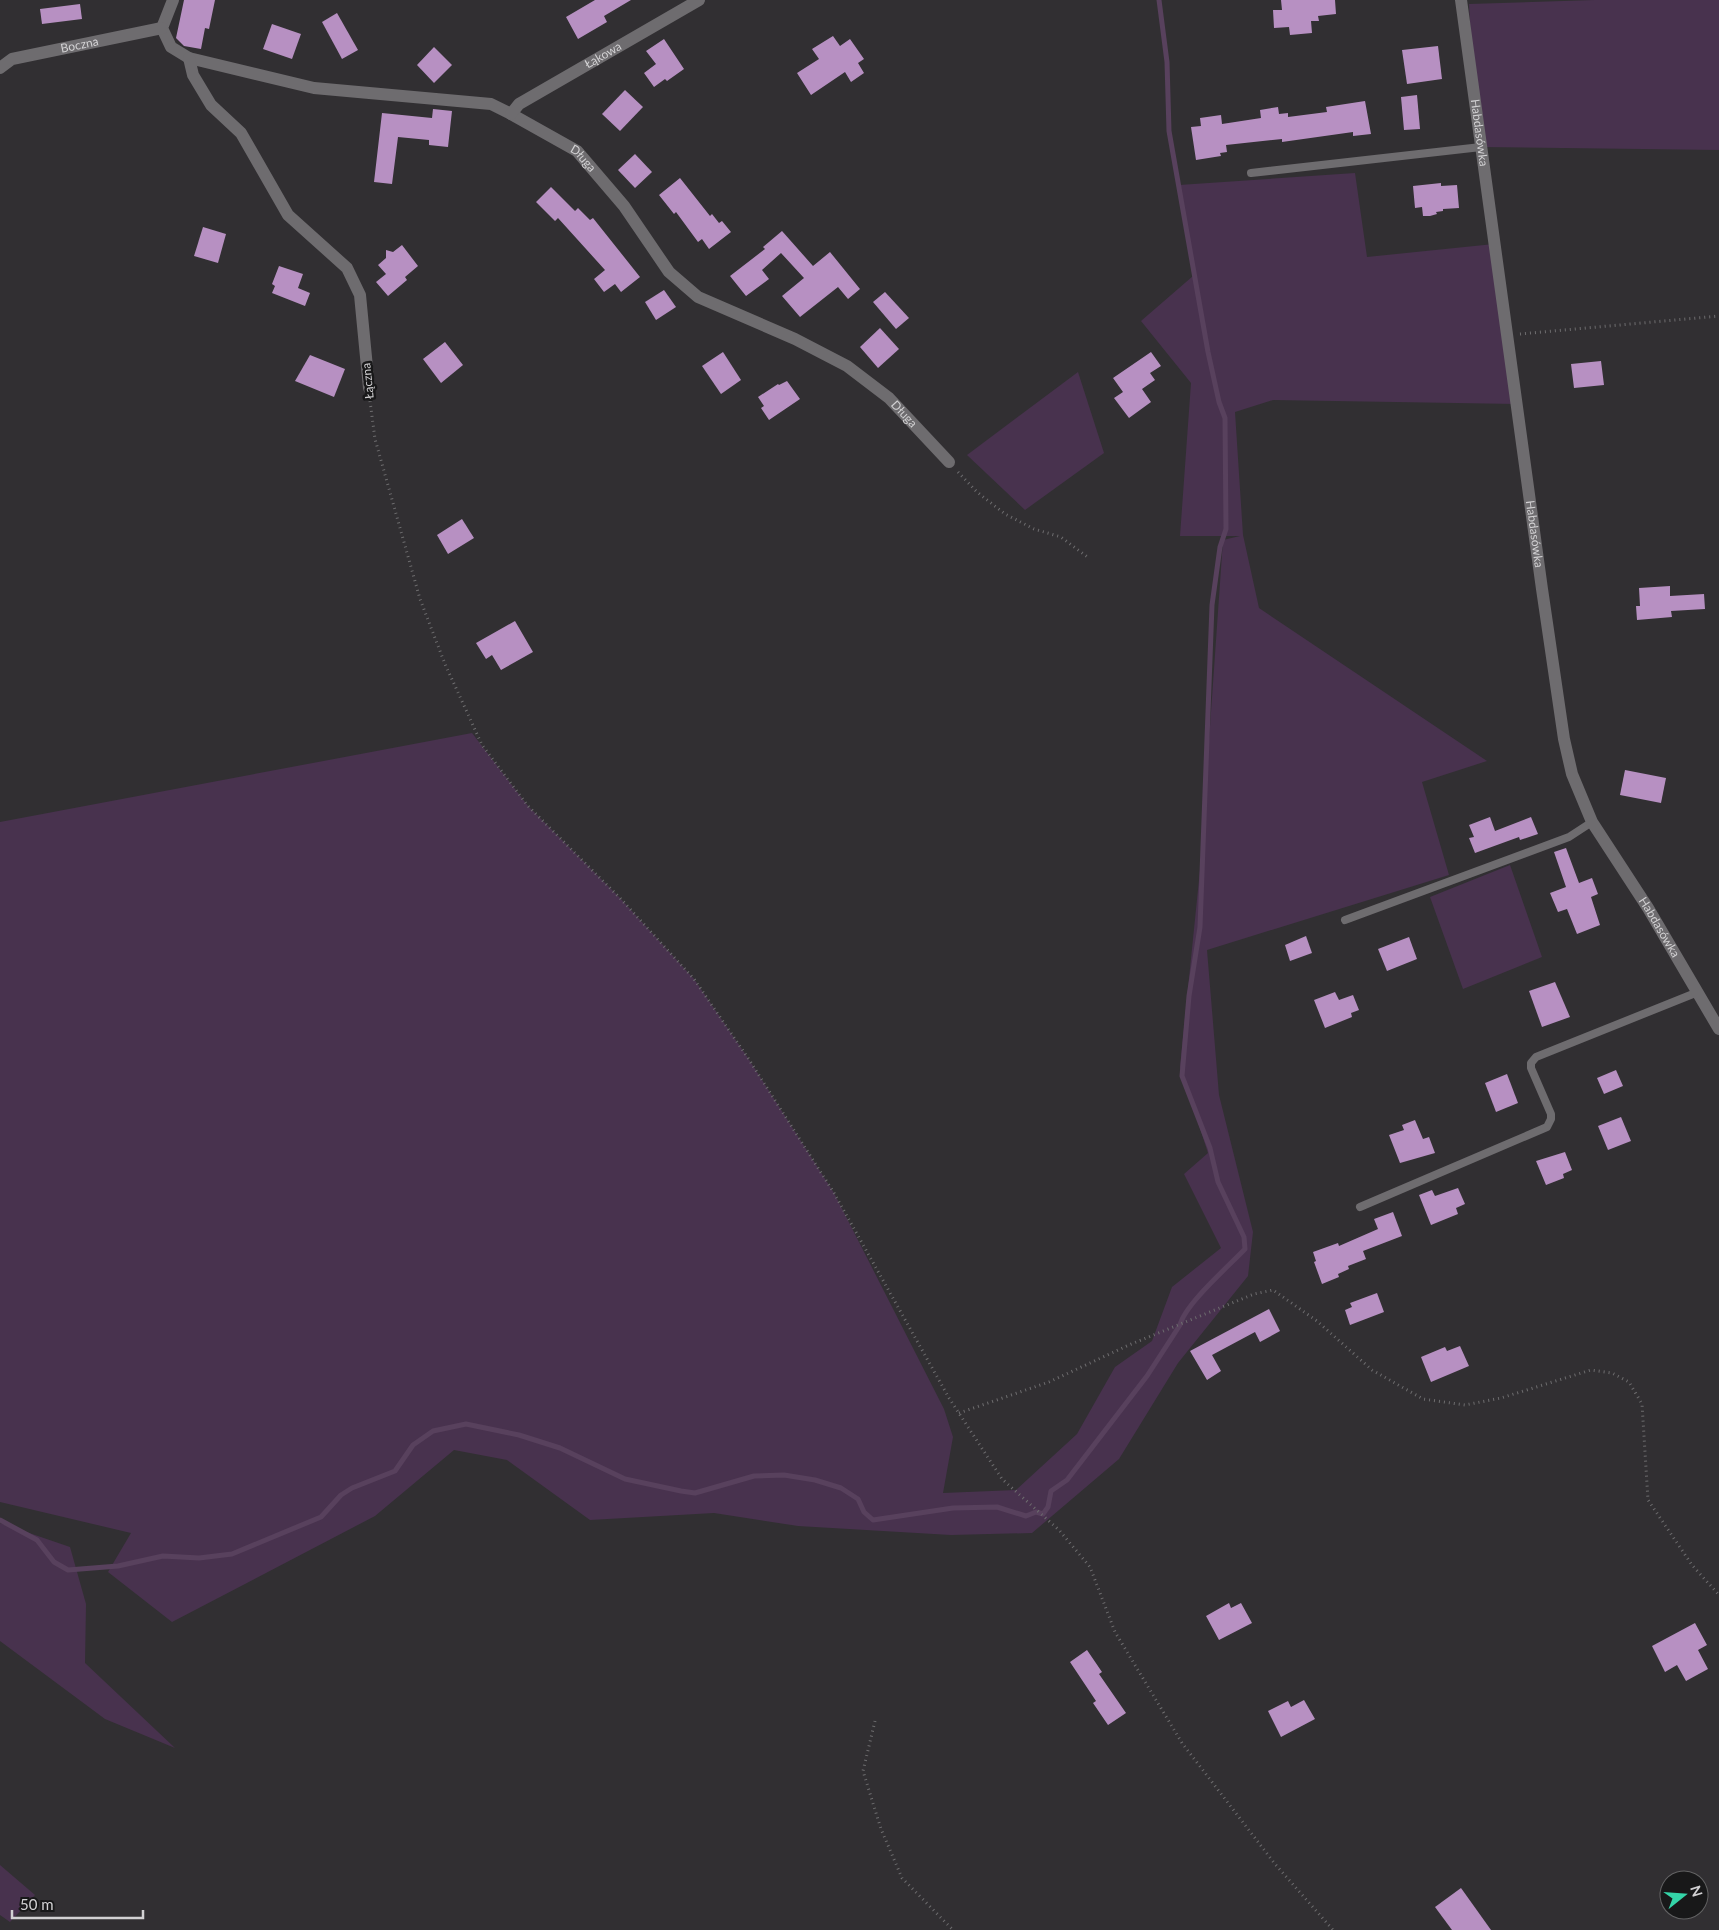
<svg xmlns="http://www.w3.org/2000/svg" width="1719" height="1930" viewBox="0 0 1719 1930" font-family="Lato,sans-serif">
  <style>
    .green { fill: #48324e }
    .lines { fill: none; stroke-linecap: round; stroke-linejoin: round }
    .stream { stroke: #58415d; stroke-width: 5 }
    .building { fill: #b790c2 }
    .path { stroke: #6e6d6f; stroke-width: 3; stroke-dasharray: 1 4; stroke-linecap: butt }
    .lane { stroke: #6e6c6f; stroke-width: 8 }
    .street { stroke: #6e6c6f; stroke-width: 12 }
    .labels { text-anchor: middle; stroke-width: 5; stroke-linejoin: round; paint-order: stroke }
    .street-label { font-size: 12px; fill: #d2d1d3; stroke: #181819 }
  </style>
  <rect width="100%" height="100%" fill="#312f32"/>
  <!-- green -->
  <g class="green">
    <polygon points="1594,0 1719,0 1719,150 1481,147 1474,99 1469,4"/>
    <polygon points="1355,173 1367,257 1494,244 1517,404 1273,400 1235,412 1243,535 1259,608 1487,761 1422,782 1449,875 1207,950 1219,1095 1253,1232 1248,1276 1178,1363 1119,1459 1032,1533 951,1535 798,1526 714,1513 590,1520 507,1460 454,1450 375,1516 172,1622 108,1572 131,1533 0,1502 0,822 472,733 528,806 620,898 694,979 748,1058 834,1193 944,1409 953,1437 943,1493 1016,1490 1077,1434 1115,1367 1152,1341 1172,1287 1221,1248 1184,1174 1208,1153 1180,1067 1200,870 1223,540 1240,536 1180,536 1191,383 1141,321 1193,276 1179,185"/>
    <polygon points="1078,372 1104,453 1025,510 967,455"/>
    <polygon points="1510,865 1542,957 1463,989 1430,897"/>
    <polygon points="0,1523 70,1547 86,1604 85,1663 175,1748 105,1719 0,1641"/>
    <polygon points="0,1865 35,1895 10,1922 0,1915"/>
  </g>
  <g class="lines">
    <!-- stream -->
    <path class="stream" d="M0,1520l37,20 17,22 14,8 50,-4 45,-10 36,2 33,-4 89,-37 20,-22 11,-7 43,-17 18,-26 20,-14 33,-7 53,11 41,13 65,31 56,12 14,2 59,-17 30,-1 31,5 26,8 17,11 6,13 9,8 80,-12 44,-1 29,9 10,-4 7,2 5,-7 3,-16 16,-11 80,-104 33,-51c5,-21 49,-59 65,-76l-1,-12 -26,-55 -8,-34 -28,-72 7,-80 11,-69 12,-322 8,-58 6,-18 -1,-111 -6,-16 -11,-50 -39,-221 -2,-69 -8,-62"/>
  </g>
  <!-- building -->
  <g class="building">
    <polygon points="184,0 215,0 209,29 205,28 201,49 184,46 176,38"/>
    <polygon points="595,0 631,0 604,16 607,22 578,39 566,17"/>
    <polygon points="1281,0 1335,0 1336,14 1318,16 1319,21 1311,21 1312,33 1290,35 1289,27 1274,28 1273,10 1282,10"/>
    <polygon points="80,4 82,19 42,24 40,9"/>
    <polygon points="337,13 358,50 342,59 322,22"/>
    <polygon points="272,24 301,34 292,59 263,49"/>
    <polygon points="833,36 840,46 850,39 864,59 858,63 864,73 851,82 845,72 811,95 797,73 819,59 812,49"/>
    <polygon points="664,39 684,69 667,81 665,79 654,87 644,73 656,64 646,51"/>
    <polygon points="1438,46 1442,79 1407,84 1402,50"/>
    <polygon points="434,47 452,65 434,83 417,65"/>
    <polygon points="625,90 643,107 620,131 602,114"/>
    <polygon points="1417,95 1420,129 1404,130 1401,97"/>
    <polygon points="1365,101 1371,134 1353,136 1353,132 1282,142 1282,139 1226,145 1227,152 1220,153 1221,156 1196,160 1191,127 1201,126 1200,118 1221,115 1222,124 1261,118 1260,110 1278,107 1279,114 1288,113 1288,117 1327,112 1326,107"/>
    <polygon points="433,109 452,111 448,147 429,145 429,140 398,137 392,184 374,182 382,113 432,118"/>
    <polygon points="635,154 652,172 635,188 618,170"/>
    <polygon points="680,178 710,216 712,214 719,223 722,221 731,232 709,249 702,239 698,242 676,212 674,214 659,195"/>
    <polygon points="1441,183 1441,186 1457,185 1459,208 1443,209 1443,211 1436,212 1437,214 1430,216 1423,216 1422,207 1415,208 1413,186"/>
    <polygon points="551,187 575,211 578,208 590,220 593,218 640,277 621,292 615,284 604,292 594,279 605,270 558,218 555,221 536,202"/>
    <polygon points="203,227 226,234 218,263 194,256"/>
    <polygon points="782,231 813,266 830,252 860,289 848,299 838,287 800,317 782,296 804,278 781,253 762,270 769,279 746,296 730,276 765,249 763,247"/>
    <polygon points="402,245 418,266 405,277 407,280 388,296 376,282 386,274 378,265 386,258 386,250 393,252"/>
    <polygon points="279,266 303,274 298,288 310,293 305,306 272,293 275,286 272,284"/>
    <polygon points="664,290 676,307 656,320 645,302"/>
    <polygon points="885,292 909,318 896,329 873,302"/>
    <polygon points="880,328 899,349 878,368 860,347"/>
    <polygon points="445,342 463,365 441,383 423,359"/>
    <polygon points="723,352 741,380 721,394 702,366"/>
    <polygon points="1151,352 1161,366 1150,373 1155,380 1142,389 1151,402 1129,418 1114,398 1123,392 1113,378"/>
    <polygon points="310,355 345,369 334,397 295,381"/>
    <polygon points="1601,361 1604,385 1574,388 1571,364"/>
    <polygon points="787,381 800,399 769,420 761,408 764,406 758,397 778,384 779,385"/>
    <polygon points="462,519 474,538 448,554 437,535"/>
    <polygon points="1670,586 1670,596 1704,594 1705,609 1671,611 1672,617 1637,620 1636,606 1640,606 1639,588"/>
    <polygon points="515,621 533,652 501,670 492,655 486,659 476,643"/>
    <polygon points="1625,770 1666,778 1661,803 1620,795"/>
    <polygon points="1490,817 1495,831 1531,817 1538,834 1520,840 1519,837 1475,853 1469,838 1474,837 1469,825"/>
    <polygon points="1566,848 1579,883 1592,878 1598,894 1591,897 1600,925 1577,934 1567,909 1558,912 1550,893 1566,887 1554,852"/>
    <polygon points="1306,936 1312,953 1290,961 1285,945"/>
    <polygon points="1409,937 1417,959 1387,971 1378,949"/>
    <polygon points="1555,982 1570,1017 1542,1027 1529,991"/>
    <polygon points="1335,992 1339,1000 1353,995 1359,1010 1351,1013 1352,1017 1325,1028 1314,1000"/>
    <polygon points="1616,1070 1623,1086 1604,1094 1597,1078"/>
    <polygon points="1507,1074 1518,1103 1496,1112 1485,1083"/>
    <polygon points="1621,1117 1631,1141 1608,1150 1598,1126"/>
    <polygon points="1415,1120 1423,1139 1429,1137 1435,1153 1400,1163 1389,1135 1404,1130 1402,1125"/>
    <polygon points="1565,1152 1572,1170 1563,1174 1564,1178 1546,1185 1536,1161"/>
    <polygon points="1458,1188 1465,1204 1456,1208 1458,1214 1431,1225 1419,1195 1432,1190 1435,1196"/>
    <polygon points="1393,1212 1402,1236 1363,1251 1366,1259 1348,1266 1349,1269 1338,1274 1339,1277 1322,1284 1314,1262 1316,1261 1313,1252 1338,1243 1339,1246 1378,1229 1374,1219"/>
    <polygon points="1377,1293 1384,1312 1350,1325 1345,1310 1352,1307 1350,1303"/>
    <polygon points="1269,1309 1280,1331 1260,1342 1255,1332 1212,1355 1221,1371 1207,1380 1190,1351"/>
    <polygon points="1460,1346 1469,1366 1431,1382 1421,1357 1445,1347 1447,1351"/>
    <polygon points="1229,1603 1231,1608 1241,1603 1252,1623 1219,1640 1206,1616"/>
    <polygon points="1695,1623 1707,1645 1698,1650 1708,1669 1686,1681 1677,1665 1665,1672 1652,1646"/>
    <polygon points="1087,1650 1102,1672 1099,1674 1126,1713 1108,1725 1093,1703 1096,1701 1070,1662"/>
    <polygon points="1304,1700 1315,1719 1281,1737 1268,1711 1288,1701 1291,1707"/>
    <polygon points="1461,1888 1491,1930 1452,1930 1435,1907"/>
  </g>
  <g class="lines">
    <!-- path -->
    <g class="path">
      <polyline points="1520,334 1719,316"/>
      <polyline points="370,401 375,439 420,599 445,664 482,745 528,806 620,898 694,979 748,1058 834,1193 949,1398 1002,1479 1059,1530 1090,1567 1115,1632 1182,1743 1275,1864 1333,1930"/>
      <polyline points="958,472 977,492 1005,514 1034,529 1061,537 1089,558"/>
      <polyline points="959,1413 1049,1382 1129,1345 1254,1294 1273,1290 1317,1321 1372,1370 1423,1399 1465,1405 1501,1398 1591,1370 1612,1373 1629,1382 1642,1404 1648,1500 1692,1565 1719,1595"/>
      <polyline points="875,1721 863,1771 881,1829 902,1878 953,1930"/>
    </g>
    <!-- lane -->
    <g class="lane">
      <polyline points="1251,173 1481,147"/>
      <polyline points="1345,920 1569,837 1592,822"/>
      <polyline points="1360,1207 1547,1127 1551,1119 1551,1114 1531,1068 1531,1063 1536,1057 1698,992"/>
    </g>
    <!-- street -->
    <g class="street">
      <path id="s1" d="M173,0l-11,28 9,19 18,11 125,30 177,16 20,10 66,37 47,55 45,66 29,25 97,42 52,27 42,32 60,64"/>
      <path id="s2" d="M1461,0l81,589 22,150 8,35 20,48 56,86 71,121"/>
      <polyline points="189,58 193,75 211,105 241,133 288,215 347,268 360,295 369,388"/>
      <path id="s3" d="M0,68l12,-9 150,-31"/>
      <path id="s4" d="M511,114l8,-10 180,-104"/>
    </g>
  </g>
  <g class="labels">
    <!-- street labels -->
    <g class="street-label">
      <text dy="4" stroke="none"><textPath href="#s3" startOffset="84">Boczna</textPath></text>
      <text dy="4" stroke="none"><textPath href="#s4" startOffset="110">Łąkowa</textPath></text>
      <text dy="4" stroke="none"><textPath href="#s2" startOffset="134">Habdasówka</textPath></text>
      <text dy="4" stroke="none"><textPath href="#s1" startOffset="486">Długa</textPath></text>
      <text transform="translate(368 381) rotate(-96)" y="4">Łączna</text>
      <text dy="4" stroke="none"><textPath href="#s1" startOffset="906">Długa</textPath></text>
      <text dy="4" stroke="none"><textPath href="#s2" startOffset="539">Habdasówka</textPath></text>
      <text dy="4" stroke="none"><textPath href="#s2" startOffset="959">Habdasówka</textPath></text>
    </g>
  </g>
  <!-- north arrow -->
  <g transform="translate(1684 1895) rotate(73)"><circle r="24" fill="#181819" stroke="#626263"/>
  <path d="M0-4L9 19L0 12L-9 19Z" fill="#34d4a8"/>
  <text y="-8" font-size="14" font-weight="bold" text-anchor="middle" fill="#d2d1d3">N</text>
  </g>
  <!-- scale -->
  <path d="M12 1910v8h131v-8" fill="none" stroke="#d2d1d3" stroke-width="2.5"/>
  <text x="20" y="1910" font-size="15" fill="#d2d1d3" stroke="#181819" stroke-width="4" paint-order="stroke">50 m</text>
</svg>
